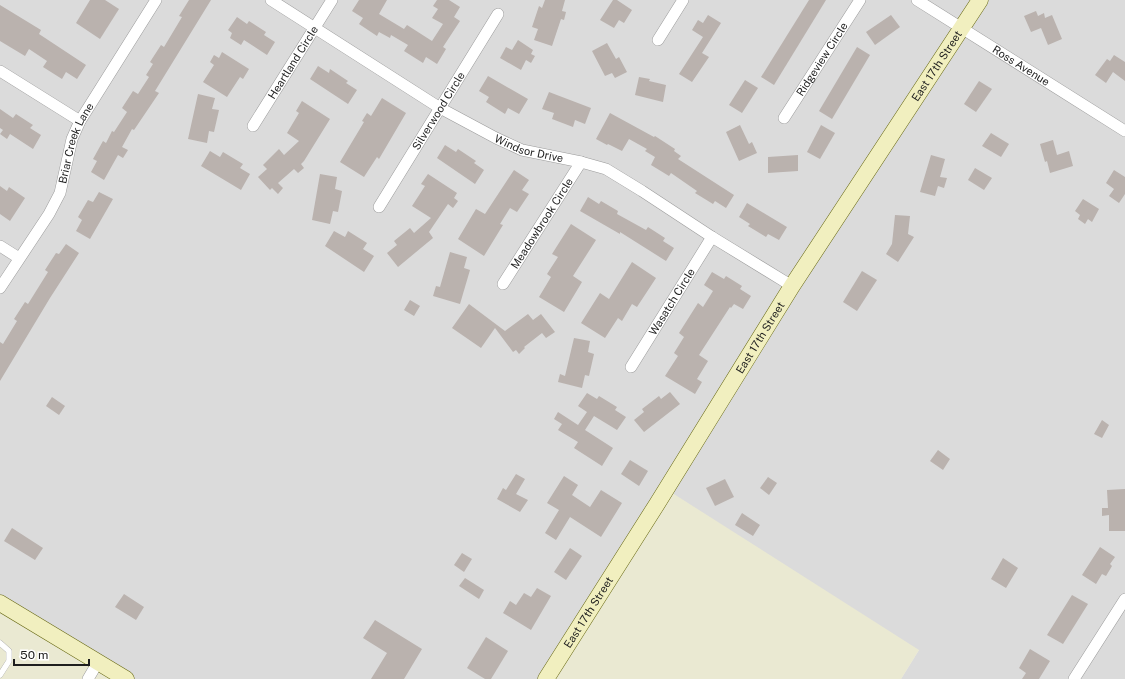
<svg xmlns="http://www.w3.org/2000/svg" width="1125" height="679" viewBox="0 0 1125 679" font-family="'Public Sans',sans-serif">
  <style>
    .residential { fill: #dbdbdb }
    .farmland { fill: #eae9d2 }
    .building { fill: #bab2ae }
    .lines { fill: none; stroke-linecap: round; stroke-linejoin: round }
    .lane-casing { stroke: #9b9b9b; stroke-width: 6 }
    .street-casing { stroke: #9b9b9b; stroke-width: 12 }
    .secondary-casing { stroke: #666712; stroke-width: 17 }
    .lane { stroke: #fff; stroke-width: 5.5 }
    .street { stroke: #fff; stroke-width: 11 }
    .secondary { stroke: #f1efbf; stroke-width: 16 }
    .labels { text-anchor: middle; stroke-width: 3.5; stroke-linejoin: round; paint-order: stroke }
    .street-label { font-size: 11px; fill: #1e1e1e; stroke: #fff }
  </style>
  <rect width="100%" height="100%" fill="#edeae5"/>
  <!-- residential -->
  <polygon class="residential" points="0,0 1125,0 1125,679 901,679 919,650 546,679 126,679 0,603"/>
  <!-- farmland -->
  <g class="farmland">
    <polygon points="666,489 919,650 901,679 546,679"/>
    <polygon points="0,603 125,679 0,679"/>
  </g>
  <!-- building -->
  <g class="building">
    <polygon points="90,0 105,0 119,9 100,39 76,23"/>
    <polygon points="189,0 211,0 155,91 159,93 134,130 132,129 122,147 128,150 123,158 118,155 104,180 91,172 97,161 93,159 103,141 106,143 112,131 114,132 127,112 122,108 133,91 138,94 149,77 146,75 153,64 150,62 161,45 164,47 182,17 179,16"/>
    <polygon points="359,0 387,0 379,14 404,29 407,25 432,41 443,24 432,18 438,9 433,6 437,0 449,0 460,7 454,17 460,21 443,47 446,49 437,64 426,57 423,63 404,51 408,45 391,35 390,38 379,32 377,36 359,24 363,18 352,11"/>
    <polygon points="545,0 565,0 562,11 566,12 564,20 561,19 552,46 534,40 538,29 532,27 539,6 542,8"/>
    <polygon points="613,0 617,0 632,10 624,23 619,20 614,28 600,20"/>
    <polygon points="809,0 826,0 774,85 761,77"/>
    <polygon points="0,5 41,30 39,34 86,65 77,79 66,72 62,79 43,67 47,61 29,49 25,56 0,41"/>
    <polygon points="1036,11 1038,16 1044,13 1045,18 1052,15 1062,39 1048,45 1041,28 1031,32 1024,16"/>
    <polygon points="708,15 721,23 702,53 709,57 692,82 679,74 703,37 692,30 698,20 703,23"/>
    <polygon points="891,15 900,27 875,45 866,32"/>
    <polygon points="237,17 247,24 249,21 266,32 264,35 275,42 267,55 244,40 241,45 230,38 232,33 228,30"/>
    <polygon points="518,40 533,50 531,54 535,56 531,63 526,60 521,70 500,58 506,47 512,50"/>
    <polygon points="607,43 616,59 619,57 627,72 615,78 612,73 605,76 592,51"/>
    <polygon points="857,47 870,55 832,119 819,111"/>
    <polygon points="222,52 249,69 243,79 240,77 227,97 203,82 214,65 210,62 214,55 219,58"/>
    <polygon points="1114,55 1125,62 1125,81 1113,72 1106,83 1095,75 1107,59 1110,61"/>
    <polygon points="318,66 329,73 330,69 348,81 346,83 357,90 348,104 310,79"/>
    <polygon points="488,76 528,99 519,114 508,108 505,114 486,102 489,97 479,91"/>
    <polygon points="639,77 650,79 649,81 666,85 663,102 635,95"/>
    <polygon points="745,80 758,88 742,113 729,105"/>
    <polygon points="979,81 992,89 976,112 964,104"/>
    <polygon points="549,92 591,108 585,124 575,120 573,127 552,119 554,113 542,109"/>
    <polygon points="198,94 215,98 212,109 219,110 214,132 209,131 207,143 188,139"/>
    <polygon points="382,98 406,113 379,159 377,157 364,177 340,162 364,122 362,121 367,113 371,116"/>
    <polygon points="302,101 330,119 304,161 301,164 304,168 298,173 294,169 278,183 283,188 278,194 272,188 270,190 258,177 267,169 263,165 279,149 284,155 299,141 287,133 299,113 296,111"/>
    <polygon points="0,109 13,118 16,114 33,125 30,128 41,135 33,149 10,134 7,139 0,134 3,130 0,128"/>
    <polygon points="610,113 654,137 655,136 675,149 674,151 681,156 678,159 734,195 726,208 715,201 713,204 695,193 697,191 671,173 669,176 651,165 655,157 645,151 647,149 629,139 622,151 608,144 607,145 596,139"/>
    <polygon points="740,125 749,144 752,142 757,153 739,161 726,132"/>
    <polygon points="821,125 835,133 820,159 807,152"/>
    <polygon points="991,133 1009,144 1001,157 982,146"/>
    <polygon points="1053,140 1057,155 1069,151 1073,166 1050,173 1047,161 1045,162 1040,144"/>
    <polygon points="445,145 456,152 458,149 476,161 474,163 484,170 475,184 437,158"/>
    <polygon points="210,151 220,157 223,152 243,164 240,168 250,174 241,190 201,166"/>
    <polygon points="798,155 798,171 768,173 768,157"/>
    <polygon points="931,155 945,159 940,177 947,178 944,188 938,186 935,196 920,192"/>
    <polygon points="975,168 992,178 984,190 968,180"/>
    <polygon points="514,170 529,180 522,190 529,194 517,212 510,208 500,224 503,225 484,256 458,239 476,209 485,214"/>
    <polygon points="1114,170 1125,177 1125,194 1119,203 1109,196 1114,189 1106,183"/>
    <polygon points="320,174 337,177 335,189 342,191 338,212 333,211 330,224 312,220"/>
    <polygon points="428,174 457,193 454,198 458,201 453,208 448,204 429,232 433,238 398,267 387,253 397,245 394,241 410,228 414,233 431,218 412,206 425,186 421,184"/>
    <polygon points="0,186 7,191 9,187 25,198 10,221 0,214"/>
    <polygon points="99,192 113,199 90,239 76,231 82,220 78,217 88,200 93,202"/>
    <polygon points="588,197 599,204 601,201 618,211 617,214 646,230 648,227 665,238 663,241 674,248 666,261 620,232 620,234 580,211"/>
    <polygon points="1083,199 1099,209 1092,222 1088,219 1085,224 1078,219 1080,215 1075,211"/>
    <polygon points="747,203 787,227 779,240 768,234 766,237 748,226 750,224 739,217"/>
    <polygon points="895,215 910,216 908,234 914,237 898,262 886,254 892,244"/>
    <polygon points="571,224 596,240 573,276 582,282 564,312 539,297 551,277 547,274 558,257 552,254"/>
    <polygon points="334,231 345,237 348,231 367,243 363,249 374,256 364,272 325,246"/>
    <polygon points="66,244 79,253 50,298 0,381 0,342 3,344 17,321 14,319 25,302 28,304 48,272 45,270 56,253 59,254"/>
    <polygon points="450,252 467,257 464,268 470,270 460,304 433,296 436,286 440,287"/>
    <polygon points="632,262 656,278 637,307 632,304 622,321 618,318 605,338 581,323 600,293 609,299"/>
    <polygon points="862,271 877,280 857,311 843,302"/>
    <polygon points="712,272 724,279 726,276 742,286 740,289 751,296 743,309 734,304 731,308 730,307 699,355 708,361 697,379 702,382 695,394 665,376 678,356 674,353 684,337 679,333 698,303 703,307 713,291 704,285"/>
    <polygon points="410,300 420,306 414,316 404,310"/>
    <polygon points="469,304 505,331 528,314 533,320 541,314 555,332 546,338 542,333 524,347 525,348 519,354 516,350 513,352 495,328 481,348 452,328"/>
    <polygon points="574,338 590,341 588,352 594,354 589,376 585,375 582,388 558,382 560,374 565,376"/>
    <polygon points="670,392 680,404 644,432 634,420 644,412 642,409 659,396 661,399"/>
    <polygon points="587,393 597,399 599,396 617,407 615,410 626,417 617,430 594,416 585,430 613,448 602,466 574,448 578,442 558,430 562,424 554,419 558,412 578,425 587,412 578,406"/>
    <polygon points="52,397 65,406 59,415 46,406"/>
    <polygon points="1102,420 1109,425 1102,438 1094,434"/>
    <polygon points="938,450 950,459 943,470 930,461"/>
    <polygon points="630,460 648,471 639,486 621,474"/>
    <polygon points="516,474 525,479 516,494 528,500 520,512 497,499 503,488 506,490"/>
    <polygon points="564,476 578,485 572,495 590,507 601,490 622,503 601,537 570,517 556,540 545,533 559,510 547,503"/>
    <polygon points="768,477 777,483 769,495 760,488"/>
    <polygon points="725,479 734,497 715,506 706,488"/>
    <polygon points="1125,489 1125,531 1109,531 1109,515 1102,516 1102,508 1108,508 1107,490"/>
    <polygon points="742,513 760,525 753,536 735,525"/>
    <polygon points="12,528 43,548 35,560 4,541"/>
    <polygon points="1100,547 1115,557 1110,564 1112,566 1106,576 1102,574 1096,584 1082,575"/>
    <polygon points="570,548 582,556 566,580 554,572"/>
    <polygon points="462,553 472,559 464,572 454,565"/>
    <polygon points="1003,558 1018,568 1006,588 991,579"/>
    <polygon points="465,578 484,590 479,599 459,586"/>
    <polygon points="537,588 551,596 531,630 503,613 510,601 516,605 524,593 531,597"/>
    <polygon points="124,594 144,607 136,620 115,607"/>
    <polygon points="1072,595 1088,604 1063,644 1047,635"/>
    <polygon points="375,620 422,649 404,679 371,679 387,653 363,638"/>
    <polygon points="486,637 508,651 491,679 485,679 467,668"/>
    <polygon points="1030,649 1050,661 1039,679 1022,679 1026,673 1019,668"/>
  </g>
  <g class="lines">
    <defs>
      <polyline id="lane" points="0,643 9,651 9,661 0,675"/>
      <g id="street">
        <path id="s1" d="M271,0l169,108 56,30 26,12 59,12 25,7 36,22 70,46 80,49"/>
        <path id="s2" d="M917,0l208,131"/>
        <polyline points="658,40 683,0"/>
        <polyline points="0,71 80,121"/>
        <path id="s3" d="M784,118l76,-118"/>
        <path id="s4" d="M253,126l79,-126"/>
        <path id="s5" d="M379,207l119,-193"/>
        <polyline points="0,246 19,258"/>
        <path id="s6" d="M503,284l78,-122"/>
        <path id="s7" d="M0,288l49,-74 11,-21 12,-54 8,-18 76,-121"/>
        <path id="s8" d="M631,367l81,-130"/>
        <polyline points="88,679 98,662"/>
        <polyline points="1074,679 1125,599"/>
      </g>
      <g id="secondary">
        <polyline points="0,603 126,679"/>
        <path id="s9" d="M546,679l111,-175 135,-218 188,-286"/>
      </g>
    </defs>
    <!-- lane casing -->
    <use href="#lane" class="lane-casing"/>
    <!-- street casing -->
    <use href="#street" class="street-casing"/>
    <!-- secondary casing -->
    <use href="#secondary" class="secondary-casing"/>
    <!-- lane -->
    <use href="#lane" class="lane"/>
    <!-- street -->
    <use href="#street" class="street"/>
    <!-- secondary -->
    <use href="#secondary" class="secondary"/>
  </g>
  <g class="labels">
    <!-- street labels -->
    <g class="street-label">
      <text dy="4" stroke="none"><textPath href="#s3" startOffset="70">Ridgeview Circle</textPath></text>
      <text dy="4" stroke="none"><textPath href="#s4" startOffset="75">Heartland Circle</textPath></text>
      <text dy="4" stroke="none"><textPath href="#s9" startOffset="727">East 17th Street</textPath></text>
      <text dy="4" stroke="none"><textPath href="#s2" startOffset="123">Ross Avenue</textPath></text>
      <text dy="4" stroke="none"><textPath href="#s5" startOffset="113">Silverwood Circle</textPath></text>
      <text dy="4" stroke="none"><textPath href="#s7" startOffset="165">Briar Creek Lane</textPath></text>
      <text dy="4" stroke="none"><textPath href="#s1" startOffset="299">Windsor Drive</textPath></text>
      <text dy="4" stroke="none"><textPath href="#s6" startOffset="72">Meadowbrook Circle</textPath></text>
      <text dy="4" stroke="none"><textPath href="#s8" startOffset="77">Wasatch Circle</textPath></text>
      <text dy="4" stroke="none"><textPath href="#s9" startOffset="403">East 17th Street</textPath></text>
      <text dy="4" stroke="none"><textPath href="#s9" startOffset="79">East 17th Street</textPath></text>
    </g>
  </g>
  <!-- scale -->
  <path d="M14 659v6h75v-6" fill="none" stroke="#1e1e1e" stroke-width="2"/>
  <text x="20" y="659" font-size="12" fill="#1e1e1e" stroke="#ffffff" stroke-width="3" paint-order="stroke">50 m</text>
</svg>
